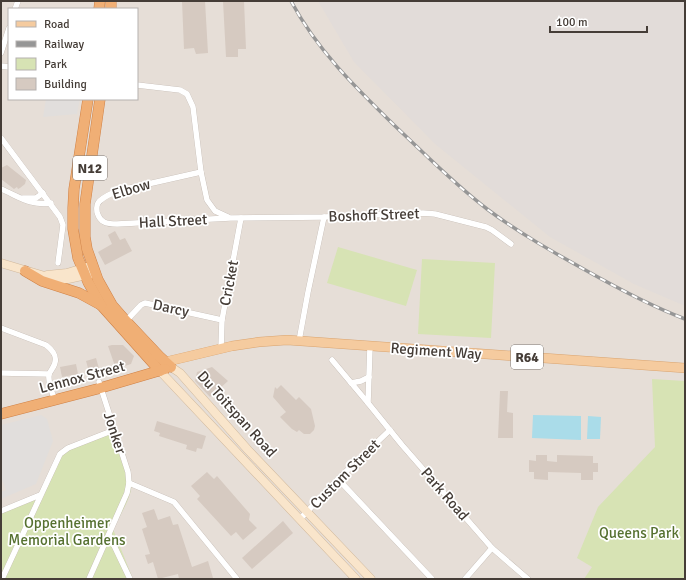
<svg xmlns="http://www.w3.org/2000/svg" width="686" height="580" viewBox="0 0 686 580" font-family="Signika,sans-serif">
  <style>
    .residential { fill: #e6ded7; fill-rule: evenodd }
    .industrial { fill: #e2dcd9 }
    .green { fill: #d7e3b4 }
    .parking { fill: #e1dedc }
    .water { fill: #aadce9 }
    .building { fill: #d6cac1 }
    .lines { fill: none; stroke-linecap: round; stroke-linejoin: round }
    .street-casing { stroke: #bdb3ab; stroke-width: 6 }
    .secondary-casing { stroke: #d1b99d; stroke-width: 9 }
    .primary-casing { stroke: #d9a470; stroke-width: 10 }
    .highway-casing { stroke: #cf8146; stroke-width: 11 }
    .street { stroke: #fff; stroke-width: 5.5 }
    .secondary { stroke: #f9e5cb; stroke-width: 8 }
    .primary { stroke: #f5cb9f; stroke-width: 9 }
    .highway { stroke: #f0af75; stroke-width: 10 }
    .rail-casing { stroke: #969696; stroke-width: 3.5 }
    .rail { stroke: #fff; stroke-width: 2; stroke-dasharray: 6; stroke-linecap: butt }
    .labels { text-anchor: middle; stroke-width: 3.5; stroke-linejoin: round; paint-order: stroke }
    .shield { fill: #fff; stroke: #7d7773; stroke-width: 1 }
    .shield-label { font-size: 14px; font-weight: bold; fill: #453d37 }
    .street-label { font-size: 15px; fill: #453d37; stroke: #fff }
    .park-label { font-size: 15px; fill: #567130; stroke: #fff }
  </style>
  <rect width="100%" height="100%" fill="#f2ede8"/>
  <!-- residential -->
  <path class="residential" d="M1,1h684v578h-684zM9,9h128v90h-128z"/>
  <!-- industrial -->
  <polygon class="industrial" points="318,1 685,1 685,306 634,284 550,237 435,144 354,62"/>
  <!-- green -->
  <g class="green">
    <polygon points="338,247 417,270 406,306 327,283"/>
    <polygon points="422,259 495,263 491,338 418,334"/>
    <polygon points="652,379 685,381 685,579 584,579 592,567 577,558 598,507 655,447"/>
    <path d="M117,431l15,50c0,17 -11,32 -19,48l20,50h-132v-67l42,-19 19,-41z"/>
  </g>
  <!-- parking -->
  <g class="parking">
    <polygon points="46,99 80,99 77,114 43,117"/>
    <polygon points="41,415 47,419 53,441 36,484 1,499 1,492 6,490 1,477 1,425"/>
  </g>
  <!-- water -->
  <g class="water">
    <polygon points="533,415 581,416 581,440 532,438"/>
    <polygon points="588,416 601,417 600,439 587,439"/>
  </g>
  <!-- building -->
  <g class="building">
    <polygon points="182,1 205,1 208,53 196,54 194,48 184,49"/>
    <polygon points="223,1 244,1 246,49 238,49 238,57 226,57"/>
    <polygon points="7,165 26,180 25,184 20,188 18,189 17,187 14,189 1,179 1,168"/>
    <polygon points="115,231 120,240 125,238 132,251 105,265 98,252 112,244 108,235"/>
    <polygon points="112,345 123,345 134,356 131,364 116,369 108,346"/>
    <polygon points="96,358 100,372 90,375 86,361"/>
    <polygon points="76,364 78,374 62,377 60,367"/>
    <polygon points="212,367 228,381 210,397 195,381 197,372"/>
    <polygon points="281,385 296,400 299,397 311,409 315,426 314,430 310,434 304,434 299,430 297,432 292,429 280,417 286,412 273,397 275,387 277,389"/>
    <polygon points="500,391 508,391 507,412 513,413 513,438 498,438"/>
    <polygon points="157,421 206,436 202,449 197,448 196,452 186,449 187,445 159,436 160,433 154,431"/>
    <polygon points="536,455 547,455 547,461 557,462 557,455 593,456 593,463 598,463 598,472 593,472 593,480 581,480 581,473 548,472 548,480 534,479 534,472 529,472 529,460 536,461"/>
    <polygon points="207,472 214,479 217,476 250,514 249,520 257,528 243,540 236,532 231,536 197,499 200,496 191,486"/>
    <polygon points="154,509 158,520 170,516 173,525 178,524 192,567 208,561 213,578 209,579 179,579 178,574 158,579 153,562 148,564 145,555 150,554 142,529 147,527 142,513"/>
    <polygon points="283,521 293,533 252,569 242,558"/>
  </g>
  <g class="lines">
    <defs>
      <g id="street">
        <polyline points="15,9 18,1"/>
        <polyline points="1,53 9,28"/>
        <polyline points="1,66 9,67"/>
        <polyline points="137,85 180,90 187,94 193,107 201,172 207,200 215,211 228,217"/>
        <polyline points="1,138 60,217 63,225 58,263"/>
        <path d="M201,172l-84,19c-6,3 -15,6 -19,12 -2,3 -1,6 -1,9 3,11 10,12 20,12l113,-6 94,-1 99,-4 12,1 51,13 6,3 19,14"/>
        <path d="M1,189c19,8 29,17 50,14"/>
        <polyline points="23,198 36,198 43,193"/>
        <polyline points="126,321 141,305 145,303 222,320"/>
        <path d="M1,328l45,17c9,7 13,14 6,24 -1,2 -3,4 -3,6 -1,8 3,18 6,25"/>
        <polyline points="299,341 308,292 324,217"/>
        <polyline points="370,347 368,403 402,445 492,548 528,579"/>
        <polyline points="221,348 222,320 241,218"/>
        <polyline points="332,360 368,403"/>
        <polyline points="1,373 49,374"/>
        <polyline points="351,383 361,381 369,377"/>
        <polyline points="338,479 432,579"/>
        <polyline points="129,483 174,502 237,579"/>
        <polyline points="1,511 40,495"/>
        <polyline points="300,519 338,479 390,430"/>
        <polyline points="109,535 130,579"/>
        <polyline points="2,579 60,454 68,448 114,430"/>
        <polyline points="89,579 127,493 129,483 128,472 99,382"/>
        <polyline points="465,579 492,548"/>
      </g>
      <g id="secondary">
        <polyline points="1,263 58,280 68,279 91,274"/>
        <polyline points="47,275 67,273 93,265"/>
        <polyline points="171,367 180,373 248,450 371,579"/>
        <polyline points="160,371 356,579"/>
      </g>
      <polyline id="primary" points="165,362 232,346 259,342 287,340 685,368"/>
      <g id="highway">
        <polyline points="111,1 111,9"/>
        <polyline points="99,9 100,1"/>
        <polyline points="88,99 74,189 73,208 73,229 78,258 88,282 101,305 160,371"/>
        <polyline points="100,99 85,204 85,237 87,249 98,280 112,305 126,321 159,356 171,367"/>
        <polyline points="25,271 42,281 79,293 101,305"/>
        <polyline points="1,414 97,389 165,369"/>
      </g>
    </defs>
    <!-- street casing -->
    <use href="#street" class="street-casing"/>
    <!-- secondary casing -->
    <use href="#secondary" class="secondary-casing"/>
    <!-- primary casing -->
    <use href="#primary" class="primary-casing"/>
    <!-- highway casing -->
    <use href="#highway" class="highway-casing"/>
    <!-- street -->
    <use href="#street" class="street"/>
    <!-- secondary -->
    <use href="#secondary" class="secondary"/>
    <!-- primary -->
    <use href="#primary" class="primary"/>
    <!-- highway -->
    <use href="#highway" class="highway"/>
    <defs>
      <path id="rail" d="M291,1c26,49 64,86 104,125 30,28 59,58 92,83 32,24 66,43 100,62 32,18 64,35 98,48"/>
    </defs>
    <!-- rail casing -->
    <use href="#rail" class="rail-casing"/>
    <!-- rail -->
    <use href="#rail" class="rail"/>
  </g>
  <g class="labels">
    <!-- shield labels -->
    <g class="shield">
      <rect x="73" y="156" width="34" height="24" rx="3"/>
      <rect x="511" y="345" width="32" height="24" rx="3"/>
    </g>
    <g class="shield-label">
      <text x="90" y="173">N12</text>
      <text x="527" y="362">R64</text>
    </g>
    <!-- street labels -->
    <g class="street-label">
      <text transform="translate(131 189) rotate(-17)" y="5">Elbow</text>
      <text transform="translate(374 215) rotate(-2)" y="5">Boshoff Street</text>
      <text transform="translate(173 221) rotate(-3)" y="5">Hall Street</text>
      <text transform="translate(229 283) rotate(-79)" y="5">Cricket</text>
      <text transform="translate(171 308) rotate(12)" y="5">Darcy</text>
      <text transform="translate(436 351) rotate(4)" y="5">Regiment Way</text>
      <text transform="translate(82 377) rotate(-15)" y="5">Lennox Street</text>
      <text transform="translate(237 414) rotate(48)" y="5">Du Toitspan Road</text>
      <text transform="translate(115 433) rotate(72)" y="5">Jonker</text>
      <text transform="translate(345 474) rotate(-45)" y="5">Custom Street</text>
      <text transform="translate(445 494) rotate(49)" y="5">Park Road</text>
    </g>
    <!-- park labels -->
    <g class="park-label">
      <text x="67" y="528">Oppenheimer<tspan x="67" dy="17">Memorial Gardens</tspan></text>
      <text x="639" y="538">Queens Park</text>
    </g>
  </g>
  <!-- border -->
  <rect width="686" height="580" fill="none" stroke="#453d37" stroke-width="4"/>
  <!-- legend -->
  <rect x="8" y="8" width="130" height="92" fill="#ffffff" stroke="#b5b1af"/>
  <rect x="16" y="21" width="20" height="6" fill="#f5cb9f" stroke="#b5b1af"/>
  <text x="44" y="28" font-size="12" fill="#453d37">Road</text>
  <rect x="16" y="41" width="20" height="6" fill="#969696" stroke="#b5b1af"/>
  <text x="44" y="48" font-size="12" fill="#453d37">Railway</text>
  <rect x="16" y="58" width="20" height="12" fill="#d7e3b4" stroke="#b5b1af"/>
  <text x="44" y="68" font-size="12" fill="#453d37">Park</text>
  <rect x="16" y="78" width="20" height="12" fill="#d6cac1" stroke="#b5b1af"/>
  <text x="44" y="88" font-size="12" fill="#453d37">Building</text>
  <!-- scale -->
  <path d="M550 26v6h97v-6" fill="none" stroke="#453d37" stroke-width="2"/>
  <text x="556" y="26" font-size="12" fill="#453d37" stroke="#ffffff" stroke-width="3" paint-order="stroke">100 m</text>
</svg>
